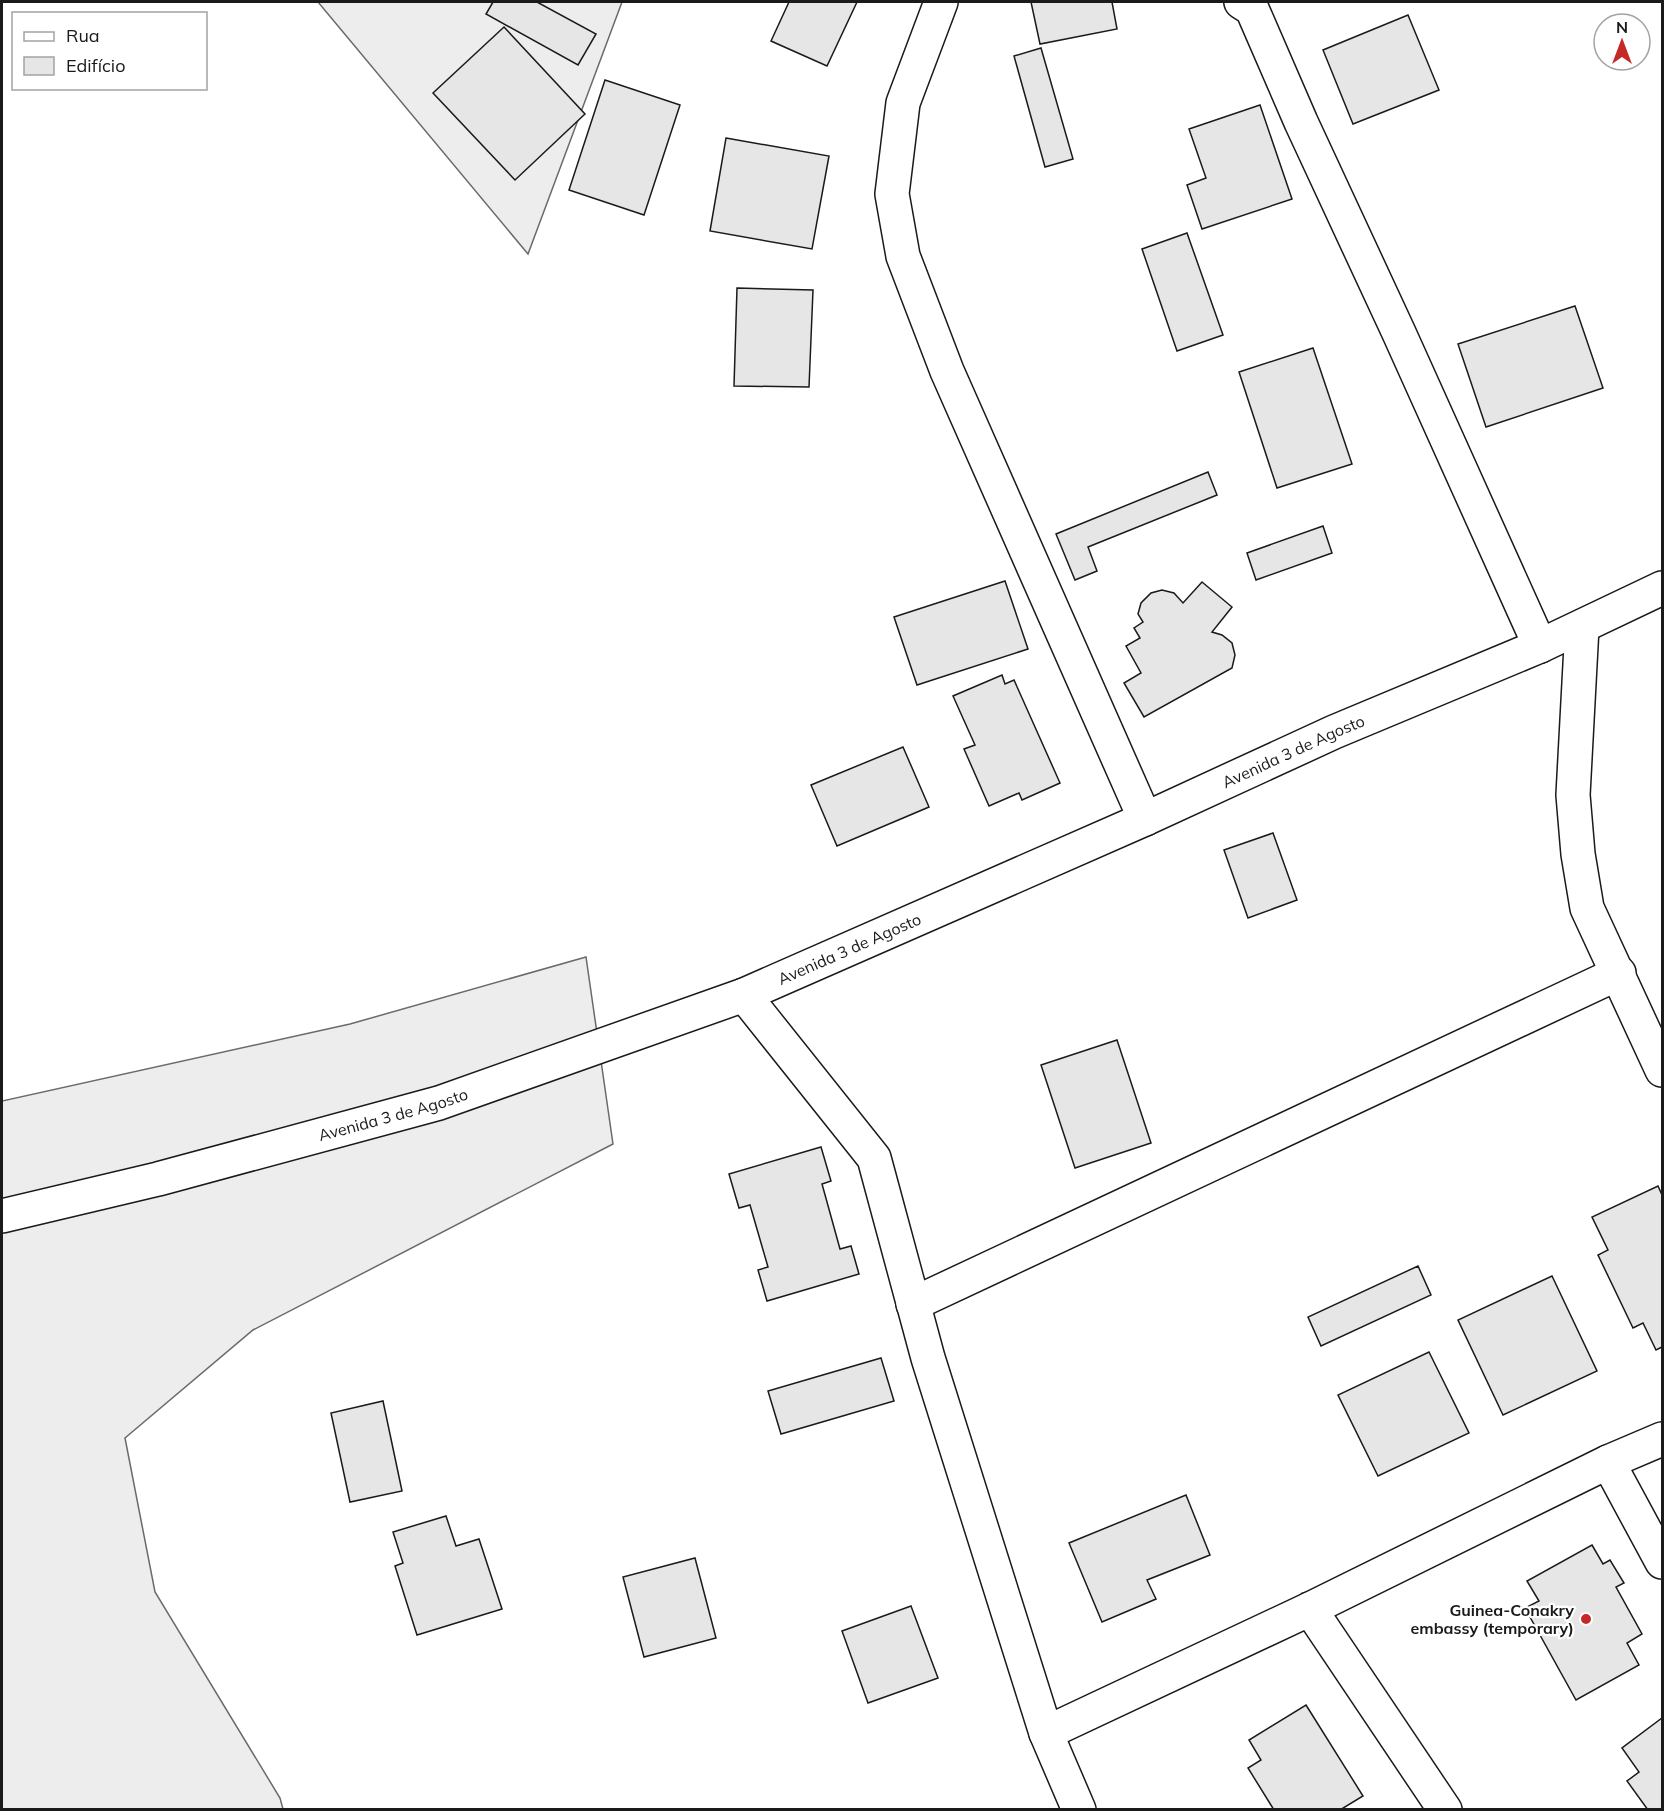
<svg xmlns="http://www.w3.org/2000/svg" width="1664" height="1811" viewBox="0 0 1664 1811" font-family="Mulish,sans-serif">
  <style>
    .built { fill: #ededed; stroke: #6a6a6a; stroke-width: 1.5 }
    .building { fill: #e6e6e6; stroke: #1a1a1a; stroke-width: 1.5 }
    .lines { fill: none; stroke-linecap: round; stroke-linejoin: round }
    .minor-casing { stroke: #1a1a1a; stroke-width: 36 }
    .tertiary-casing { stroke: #1a1a1a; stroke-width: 36 }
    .minor { stroke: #fff; stroke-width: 33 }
    .tertiary { stroke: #fff; stroke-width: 33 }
    .poi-dot { fill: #c62828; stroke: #fff; stroke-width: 2 }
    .labels { text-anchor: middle; stroke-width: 4.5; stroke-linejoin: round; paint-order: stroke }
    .street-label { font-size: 16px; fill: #1a1a1a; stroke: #fff }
    .poi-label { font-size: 16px; font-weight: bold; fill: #1a1a1a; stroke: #fff; text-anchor: end }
  </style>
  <rect width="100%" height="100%" fill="#fff"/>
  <!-- built -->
  <g class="built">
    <polygon points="318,2 622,2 528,254"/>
    <polygon points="586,957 613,1144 253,1330 125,1438 155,1592 280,1798 283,1809 2,1810 2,1101 350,1024"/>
  </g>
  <!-- building -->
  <g class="building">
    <polygon points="493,2 537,2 596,34 578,65 486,14"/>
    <polygon points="789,2 857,2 827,66 771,41"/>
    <polygon points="1031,2 1112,2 1117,29 1040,44"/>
    <polygon points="1408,15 1439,90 1353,124 1323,50"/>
    <polygon points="504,27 585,114 515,180 433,93"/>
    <polygon points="1041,48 1073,159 1045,167 1014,56"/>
    <polygon points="605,80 680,105 644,215 569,190"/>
    <polygon points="1260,105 1292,199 1202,229 1187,185 1206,178 1189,129"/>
    <polygon points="726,138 829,156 812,249 710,231"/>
    <polygon points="1187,233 1223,335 1177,351 1142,249"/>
    <polygon points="737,288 813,290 809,387 734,386"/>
    <polygon points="1575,306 1603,388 1486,427 1458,344"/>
    <polygon points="1313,348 1352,464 1277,488 1239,372"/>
    <polygon points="1208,472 1217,495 1088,547 1097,571 1075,580 1056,534"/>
    <polygon points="1323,526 1332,553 1256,580 1247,553"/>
    <polygon points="1005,581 1028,649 917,685 894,617"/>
    <polygon points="1202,582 1232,607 1212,632 1222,635 1232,643 1235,655 1232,668 1144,717 1124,683 1141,673 1126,646 1140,638 1134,628 1143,622 1138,614 1141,603 1151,593 1162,590 1174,593 1183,603"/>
    <polygon points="1002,675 1005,684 1014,680 1060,783 1022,800 1019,793 989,806 964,749 975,745 953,696"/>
    <polygon points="903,747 929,807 837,846 811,785"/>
    <polygon points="1273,833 1297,900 1248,918 1224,850"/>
    <polygon points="1117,1040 1151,1143 1075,1168 1041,1065"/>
    <polygon points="821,1147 831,1181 822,1184 840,1249 851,1246 859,1274 767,1301 758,1270 768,1267 750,1205 739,1208 729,1174"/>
    <polygon points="1658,1186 1662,1195 1662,1347 1656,1350 1643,1323 1633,1328 1598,1255 1608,1250 1592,1217"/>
    <polygon points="1418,1266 1431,1295 1321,1346 1308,1317"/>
    <polygon points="1552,1276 1597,1371 1503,1415 1458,1320"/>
    <polygon points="1429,1352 1469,1433 1378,1476 1338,1395"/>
    <polygon points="881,1358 894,1401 781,1434 768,1391"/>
    <polygon points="383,1401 402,1491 350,1502 331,1413"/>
    <polygon points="1186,1495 1210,1555 1147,1580 1156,1599 1102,1622 1069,1543"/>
    <polygon points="446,1516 456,1546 479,1539 502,1609 417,1635 395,1566 403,1563 393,1532"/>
    <polygon points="1592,1545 1603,1564 1610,1560 1624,1583 1616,1587 1642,1634 1627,1643 1639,1665 1576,1700 1525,1608 1539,1601 1527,1581"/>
    <polygon points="695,1558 716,1638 644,1657 623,1577"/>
    <polygon points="911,1606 938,1678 868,1703 842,1631"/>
    <polygon points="1306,1705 1363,1796 1340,1810 1274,1810 1248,1768 1261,1760 1249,1740"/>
    <polygon points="1662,1718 1662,1810 1648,1810 1627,1781 1639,1772 1622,1748"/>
  </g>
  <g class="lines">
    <defs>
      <g id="minor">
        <polyline points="941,2 903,103 892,194 903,256 947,371 1145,819"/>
        <polyline points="1241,2 1252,9 1301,122 1399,333 1540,646"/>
        <polyline points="1582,627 1573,795 1578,854 1587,908 1662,1070"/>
        <polyline points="744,995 874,1158 928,1358 1046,1733 1079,1810"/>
        <polyline points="913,1304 1619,973"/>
        <polyline points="1608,1462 1662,1562"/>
        <polyline points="1310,1609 1445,1810"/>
        <polyline points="1046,1733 1310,1609 1608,1462 1662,1439"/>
      </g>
      <g id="tertiary">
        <path id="s1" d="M2,1216l156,-37 281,-76 305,-108 401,-176 189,-87 206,-86 122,-58"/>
      </g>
    </defs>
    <!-- minor casing -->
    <use href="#minor" class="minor-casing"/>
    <!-- tertiary casing -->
    <use href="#tertiary" class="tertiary-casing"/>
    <!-- minor -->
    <use href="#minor" class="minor"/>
    <!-- tertiary -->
    <use href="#tertiary" class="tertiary"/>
  </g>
  <!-- markers -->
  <circle class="poi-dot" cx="1586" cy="1619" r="6"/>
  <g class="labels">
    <!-- street labels -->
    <g class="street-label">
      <text dy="6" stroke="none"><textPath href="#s1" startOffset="1376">Avenida 3 de Agosto</textPath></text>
      <text dy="6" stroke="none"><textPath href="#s1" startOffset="890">Avenida 3 de Agosto</textPath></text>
      <text dy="6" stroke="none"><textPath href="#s1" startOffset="404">Avenida 3 de Agosto</textPath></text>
    </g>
    <!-- poi labels -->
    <g class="poi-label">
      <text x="1574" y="1616">Guinea-Conakry<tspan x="1574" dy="18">embassy (temporary)</tspan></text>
    </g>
  </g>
  <!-- border -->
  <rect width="1664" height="1811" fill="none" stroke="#1a1a1a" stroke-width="6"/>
  <!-- legend -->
  <rect x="12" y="12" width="195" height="78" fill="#ffffff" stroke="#a3a3a3" stroke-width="1.5"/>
  <rect x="24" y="32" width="30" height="9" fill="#ffffff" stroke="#a3a3a3" stroke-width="1.5"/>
  <text x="66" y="42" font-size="18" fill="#1a1a1a">Rua</text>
  <rect x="24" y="57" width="30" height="18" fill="#e6e6e6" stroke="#a3a3a3" stroke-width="1.5"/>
  <text x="66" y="72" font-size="18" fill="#1a1a1a">Edifício</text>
  <!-- north arrow -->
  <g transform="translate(1622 42)"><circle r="28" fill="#ffffff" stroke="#a3a3a3" stroke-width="1.5"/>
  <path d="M0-4.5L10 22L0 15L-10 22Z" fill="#c62828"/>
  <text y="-9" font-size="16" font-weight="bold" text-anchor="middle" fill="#1a1a1a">N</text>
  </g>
</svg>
